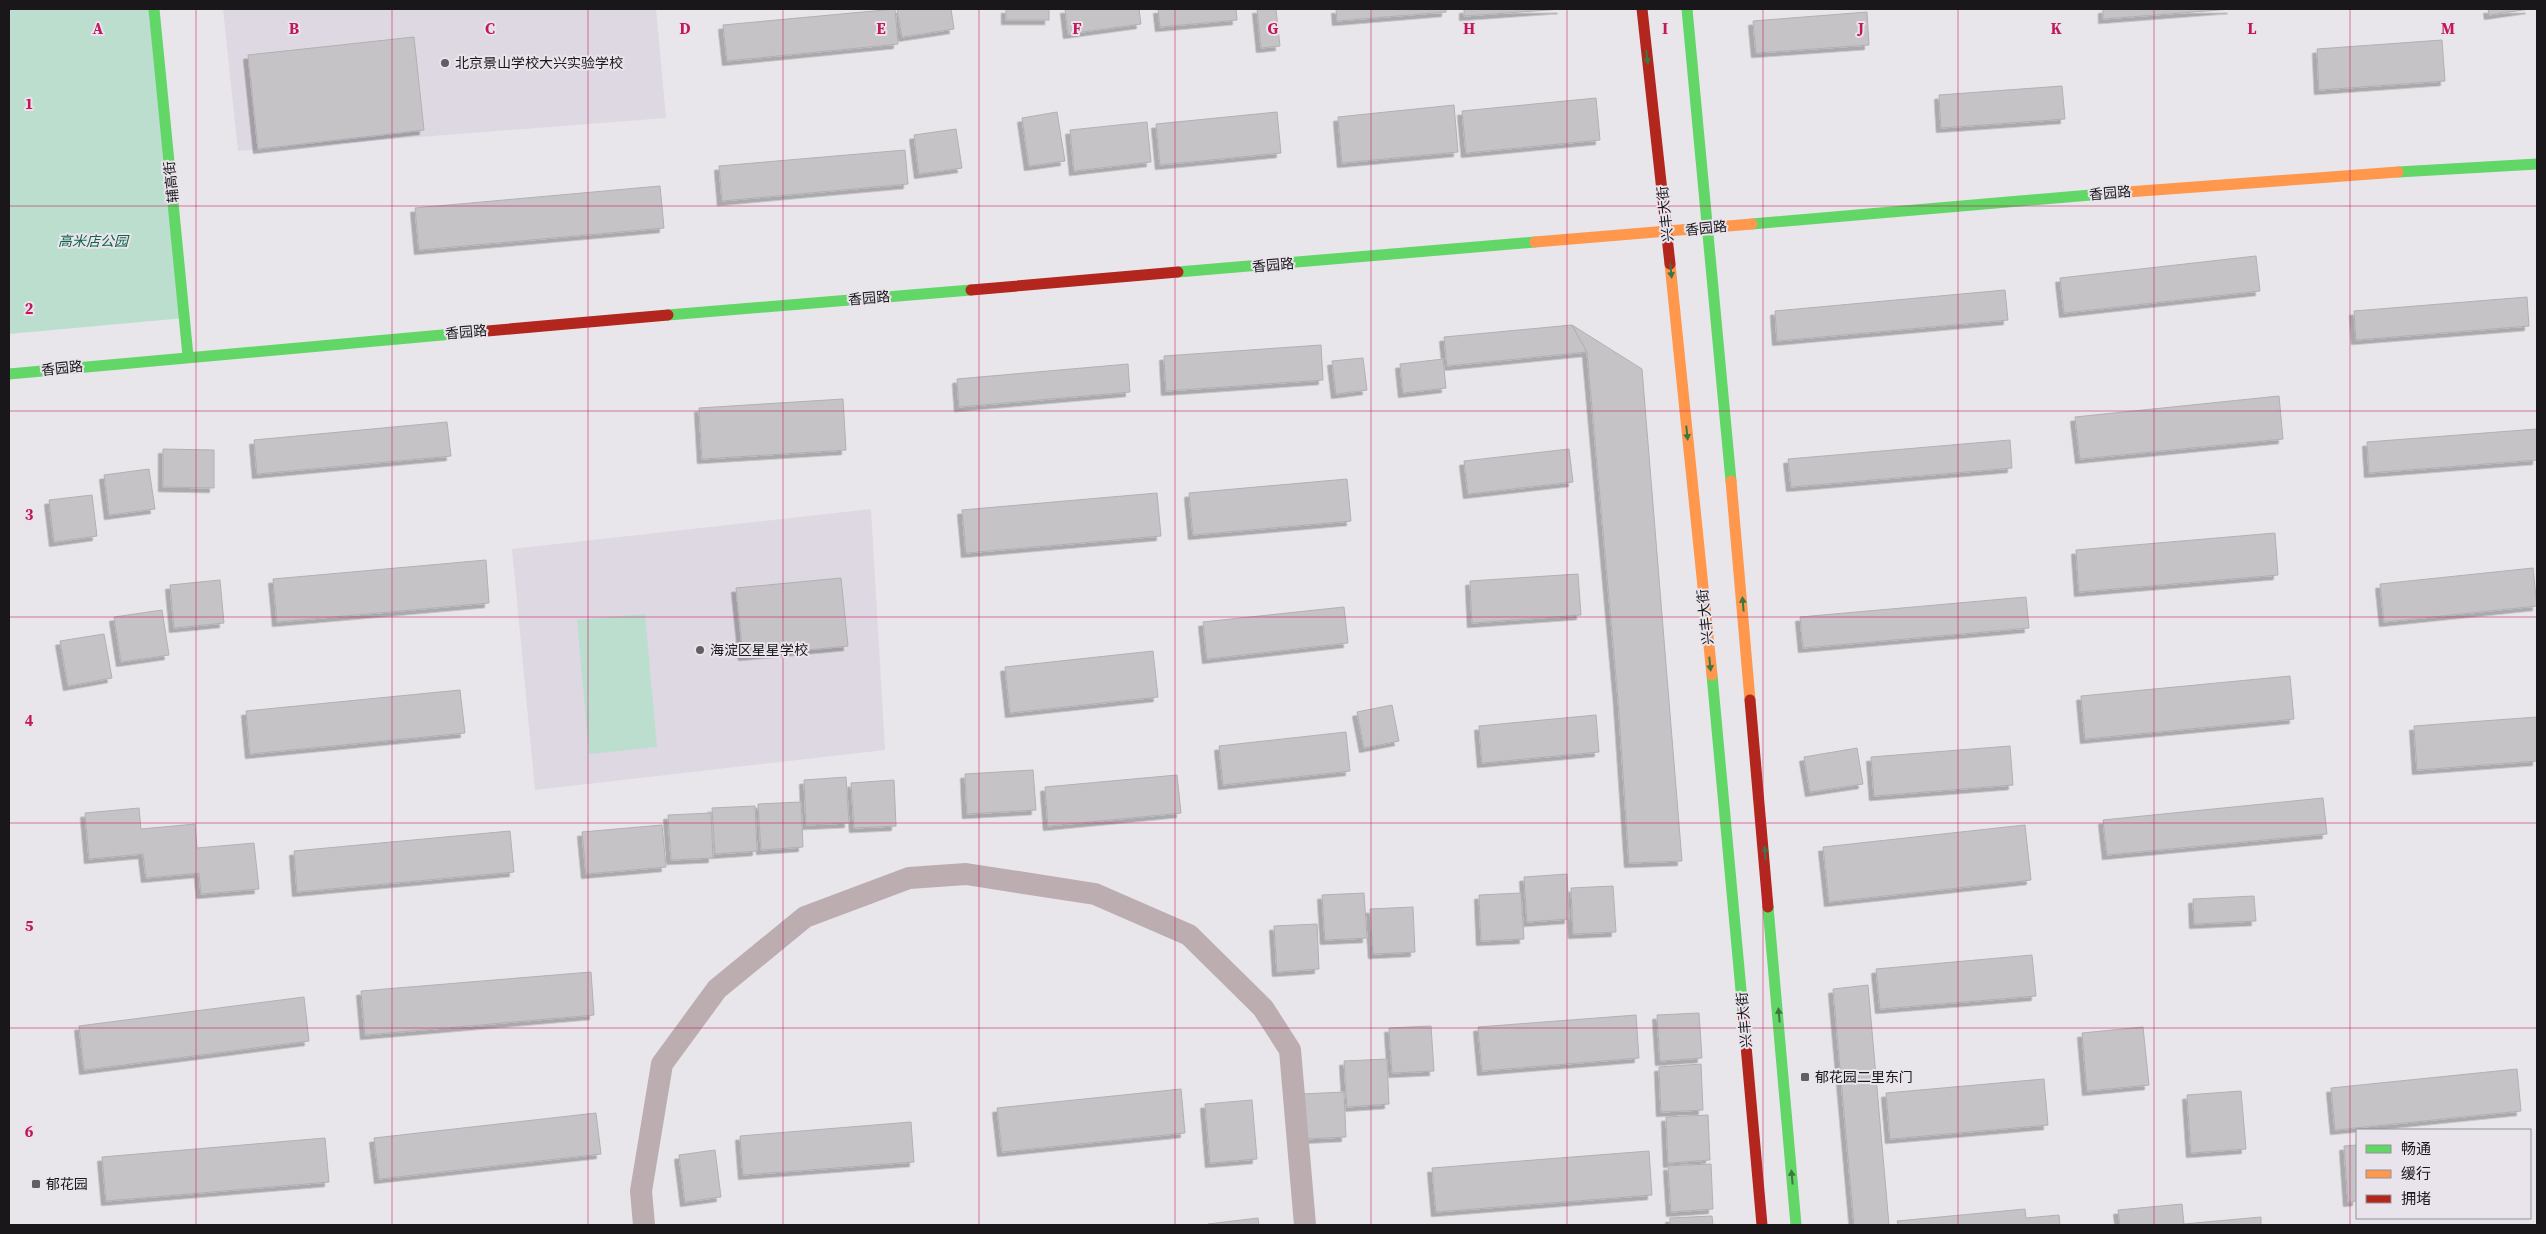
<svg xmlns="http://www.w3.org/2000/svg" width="2546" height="1234" viewBox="0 0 2546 1234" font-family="'Source Serif 4','Noto Sans SC',serif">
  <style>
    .built { fill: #ded8e2 }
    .green { fill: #bcdecf }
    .building { fill: #c5c3c6; stroke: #b2b0b3; filter: url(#shadow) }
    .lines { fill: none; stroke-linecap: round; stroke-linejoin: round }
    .street { stroke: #bbadb0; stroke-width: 22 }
    .fast { stroke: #63d668; stroke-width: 11 }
    .slow { stroke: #ff974d; stroke-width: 11 }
    .jam { stroke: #b3261e; stroke-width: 11 }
    .oneway { fill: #3e7641 }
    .grid { fill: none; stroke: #c2185b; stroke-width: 1; stroke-opacity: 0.55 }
    .poi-dot { fill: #615f63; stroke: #e9e4ec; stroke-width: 2 }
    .labels { text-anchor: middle; stroke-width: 4; stroke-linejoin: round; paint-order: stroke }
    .poi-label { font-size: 14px; fill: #19171a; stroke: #e9e4ec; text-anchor: start }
    .street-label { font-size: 14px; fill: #19171a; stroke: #e9e4ec }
    .park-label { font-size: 14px; font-style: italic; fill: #0d6446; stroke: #e9e4ec }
    .grid-label { font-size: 16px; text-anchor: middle; font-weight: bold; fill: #c2185b; stroke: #e9e4ec; stroke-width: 4; stroke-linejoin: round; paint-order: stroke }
  </style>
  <defs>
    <filter id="shadow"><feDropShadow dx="-4.5" dy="4.5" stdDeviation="0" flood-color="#0004"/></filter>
  </defs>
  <rect width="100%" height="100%" fill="#e8e6ea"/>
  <!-- built -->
  <g class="built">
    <polygon points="223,9 656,9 666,118 238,151"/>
    <polygon points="871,509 885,750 535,790 512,549"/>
  </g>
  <!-- green -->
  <g class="green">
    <polygon points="9,9 154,9 185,318 9,334"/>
    <polygon points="645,614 657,747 589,754 577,620"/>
  </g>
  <!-- building -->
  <g class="building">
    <polygon points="895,9 898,44 727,61 723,25"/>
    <polygon points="897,9 951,9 954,29 902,37"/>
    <rect x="1006" y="9" width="43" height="11"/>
    <polygon points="1065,9 1139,9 1141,24 1068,34"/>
    <polygon points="1158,9 1236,9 1237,20 1160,27"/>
    <polygon points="1257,9 1276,9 1280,46 1261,48"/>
    <polygon points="1336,9 1446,9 1446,12 1337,21"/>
    <polygon points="1464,9 1562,9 1464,16"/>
    <polygon points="2103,9 2232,9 2103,19"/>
    <polygon points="2488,9 2530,9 2489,15"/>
    <polygon points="1867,12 1869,45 1756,53 1753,21"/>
    <polygon points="414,37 424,130 258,149 248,55"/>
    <polygon points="2442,40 2445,81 2319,90 2317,49"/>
    <polygon points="2062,86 2065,119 1941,128 1939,95"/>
    <polygon points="1596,98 1600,140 1466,153 1462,111"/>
    <polygon points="1454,105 1458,152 1342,163 1338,117"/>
    <polygon points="1057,112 1065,161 1029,166 1022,118"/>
    <polygon points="1277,112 1281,153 1160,165 1156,124"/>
    <polygon points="1147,122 1151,162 1074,171 1070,130"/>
    <polygon points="956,129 962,168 919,174 914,135"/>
    <polygon points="905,150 908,184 722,201 719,166"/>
    <polygon points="660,186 664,228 419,250 415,208"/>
    <polygon points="2256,256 2260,291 2064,313 2060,278"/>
    <polygon points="2005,290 2008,320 1777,341 1775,311"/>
    <polygon points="2527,297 2529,326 2356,340 2354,311"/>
    <polygon points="1572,325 1587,352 1447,366 1444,337"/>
    <polygon points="1572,325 1642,369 1682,861 1629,863 1618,699 1587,352"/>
    <polygon points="1321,345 1323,380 1166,391 1164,356"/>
    <polygon points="1363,358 1367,390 1336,394 1332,361"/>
    <polygon points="1443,359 1446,388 1403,393 1400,364"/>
    <polygon points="1128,364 1130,392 959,407 957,379"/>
    <polygon points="2279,396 2283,439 2080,459 2075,417"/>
    <polygon points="843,399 846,450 702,459 699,408"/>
    <polygon points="447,422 451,456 257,474 254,440"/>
    <polygon points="2537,429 2537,460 2369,473 2367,442"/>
    <polygon points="2010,440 2012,468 1791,487 1788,459"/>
    <polygon points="163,449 214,450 214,488 163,487"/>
    <polygon points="1569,449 1573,482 1468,494 1464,461"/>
    <polygon points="149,469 155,509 109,515 104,475"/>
    <polygon points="1347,479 1351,521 1193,535 1189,493"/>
    <polygon points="1157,493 1161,536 966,553 962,510"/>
    <polygon points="92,495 97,536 54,542 49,500"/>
    <polygon points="2275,533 2278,575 2079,592 2076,550"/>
    <polygon points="486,560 489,603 277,622 273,579"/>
    <polygon points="2533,568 2537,606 2384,622 2380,584"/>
    <polygon points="1578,574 1581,615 1472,623 1470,581"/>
    <polygon points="841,578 848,646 743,656 736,588"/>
    <polygon points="220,580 224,623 174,628 170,585"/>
    <polygon points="2026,597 2029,628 1803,648 1800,617"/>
    <polygon points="1344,607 1348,643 1207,659 1203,622"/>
    <polygon points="162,610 169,655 121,662 114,617"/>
    <polygon points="104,634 112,678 68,686 60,641"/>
    <polygon points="1153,651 1158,697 1010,713 1005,667"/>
    <polygon points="2290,676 2294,719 2085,739 2081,696"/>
    <polygon points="460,690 465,733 250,754 246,711"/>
    <polygon points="1392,705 1399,741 1364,748 1357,712"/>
    <polygon points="1596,715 1599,752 1482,763 1479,726"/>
    <polygon points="2537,717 2537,761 2417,770 2414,726"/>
    <polygon points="1346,732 1350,771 1223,785 1219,746"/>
    <polygon points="2010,746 2013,785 1874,796 1871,757"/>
    <polygon points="1857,748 1863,784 1810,792 1804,757"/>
    <polygon points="1033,770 1036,810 967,814 965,774"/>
    <polygon points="1177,775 1181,813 1048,826 1045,787"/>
    <polygon points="846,777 849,823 806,825 804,780"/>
    <polygon points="894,780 896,826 854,828 851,783"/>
    <polygon points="2323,798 2327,834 2107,855 2103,820"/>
    <polygon points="801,802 803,847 761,850 758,804"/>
    <polygon points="755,806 757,851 715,854 712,808"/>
    <polygon points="139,808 141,829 195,824 197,848 254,843 259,889 201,894 199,873 146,878 143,854 89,859 85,813"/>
    <polygon points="711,813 713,858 671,860 668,815"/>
    <polygon points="662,825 666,867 586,874 582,832"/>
    <polygon points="2025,825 2031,880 1829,902 1823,847"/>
    <polygon points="510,831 514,872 297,892 294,851"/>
    <polygon points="1567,874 1569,919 1527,922 1524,877"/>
    <polygon points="1613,886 1616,932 1573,934 1571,888"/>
    <polygon points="1364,893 1367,938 1325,940 1322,895"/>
    <polygon points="1521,893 1524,939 1481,941 1479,895"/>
    <polygon points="2254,896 2256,921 2194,924 2193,899"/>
    <polygon points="1413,907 1415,952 1373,954 1370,909"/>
    <polygon points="1317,924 1319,969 1277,972 1274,926"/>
    <polygon points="2032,955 2036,996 1880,1009 1876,969"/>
    <polygon points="591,972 594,1015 365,1035 361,991"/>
    <polygon points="1868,985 1889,1225 1854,1225 1833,989"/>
    <polygon points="304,997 309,1041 84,1070 79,1026"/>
    <polygon points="1699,1013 1702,1058 1660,1061 1657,1015"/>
    <polygon points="1636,1015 1639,1058 1482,1071 1478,1027"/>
    <polygon points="1431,1026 1434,1071 1392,1073 1389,1028"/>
    <polygon points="2143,1027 2149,1085 2087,1091 2082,1033"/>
    <polygon points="1387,1059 1389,1104 1347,1107 1344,1061"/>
    <polygon points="1701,1064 1703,1110 1661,1112 1659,1067"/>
    <polygon points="2517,1069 2521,1111 2335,1130 2331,1088"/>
    <polygon points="2044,1079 2048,1125 1890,1139 1886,1093"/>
    <polygon points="1181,1089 1185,1133 1002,1152 997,1108"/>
    <polygon points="2241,1091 2246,1149 2191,1153 2187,1095"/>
    <polygon points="1344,1092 1346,1137 1304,1139 1301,1094"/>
    <polygon points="1252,1100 1257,1159 1210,1163 1205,1104"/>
    <polygon points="596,1113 601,1154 379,1179 374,1138"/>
    <polygon points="1708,1115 1710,1160 1668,1163 1666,1117"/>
    <polygon points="911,1122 914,1162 743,1175 740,1136"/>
    <polygon points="325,1138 329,1182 106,1201 102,1157"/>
    <polygon points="2357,1145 2357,1201 2348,1202 2344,1146"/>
    <polygon points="715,1150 721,1197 685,1202 679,1155"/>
    <polygon points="1649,1151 1652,1195 1436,1212 1432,1168"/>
    <polygon points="1711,1164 1713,1209 1671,1212 1668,1166"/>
    <polygon points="2182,1204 2184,1224 2261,1217 2261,1225 2120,1225 2118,1210"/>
    <polygon points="2025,1209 2026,1218 2059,1215 2060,1225 1898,1225 1897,1221"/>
    <polygon points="1712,1216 1713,1225 1670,1225 1670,1218"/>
    <polygon points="1258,1218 1259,1225 1208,1225 1208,1224"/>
  </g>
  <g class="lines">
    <!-- street -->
    <polyline class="street" points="644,1225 641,1191 662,1064 717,989 805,917 909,878 966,874 1095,894 1189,935 1263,1008 1290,1050 1305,1225"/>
    <!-- fast -->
    <g class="fast">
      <polyline points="154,9 188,356"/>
      <polyline points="1687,9 1731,481"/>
      <polyline points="2398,172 2537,164"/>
      <polyline points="1752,224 2114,193"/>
      <polyline points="1178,272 1535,242"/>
      <polyline points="668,315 971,290"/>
      <polyline points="9,374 453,334"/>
      <polyline points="1712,675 1743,1012"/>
      <polyline points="1768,907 1796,1225"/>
    </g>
    <!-- slow -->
    <g class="slow">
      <polyline points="2114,193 2398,172"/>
      <polyline points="1535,242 1752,224"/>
      <polyline points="1670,264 1712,675"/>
      <polyline points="1731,481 1750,700"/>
    </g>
    <!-- jam -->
    <g class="jam">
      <polyline points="1642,9 1670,264"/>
      <polyline points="971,290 1178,272"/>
      <polyline points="453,334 668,315"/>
      <polyline points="1750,700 1768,907"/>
      <polyline points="1743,1012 1762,1225"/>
    </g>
  </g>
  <!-- one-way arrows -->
  <defs><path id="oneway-solid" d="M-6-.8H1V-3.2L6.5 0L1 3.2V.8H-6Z" transform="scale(1.25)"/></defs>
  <g class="oneway">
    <use href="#oneway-solid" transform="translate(1647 57) rotate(83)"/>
    <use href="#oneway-solid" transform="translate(1671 271) rotate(84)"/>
    <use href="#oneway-solid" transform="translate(1687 433) rotate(84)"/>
    <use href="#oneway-solid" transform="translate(1743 604) rotate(-95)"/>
    <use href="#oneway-solid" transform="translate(1710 664) rotate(84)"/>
    <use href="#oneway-solid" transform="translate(1765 853) rotate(-95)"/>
    <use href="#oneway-solid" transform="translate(1779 1015) rotate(-95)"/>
    <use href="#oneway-solid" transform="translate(1792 1177) rotate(-95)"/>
  </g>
  <!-- grid -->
  <path class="grid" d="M196,9v1216M392,9v1216M588,9v1216M783,9v1216M979,9v1216M1175,9v1216M1371,9v1216M1567,9v1216M1763,9v1216M1958,9v1216M2154,9v1216M2350,9v1216M9,206h2528M9,411h2528M9,617h2528M9,823h2528M9,1028h2528"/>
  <!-- markers -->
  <g class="poi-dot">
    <circle cx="445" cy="63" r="5"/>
    <circle cx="700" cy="650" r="5"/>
    <rect x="1800" y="1072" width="10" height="10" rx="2.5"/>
    <rect x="31" y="1179" width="10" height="10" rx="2.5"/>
  </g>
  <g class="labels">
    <!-- poi labels -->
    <g class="poi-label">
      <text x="455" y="68">北京景山学校大兴实验学校</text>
      <text x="710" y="655">海淀区星星学校</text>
      <text x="1815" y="1082">郁花园二里东门</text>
      <text x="46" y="1189">郁花园</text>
    </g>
    <!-- street labels -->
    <g class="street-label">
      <text transform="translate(171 182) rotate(-96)" y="5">辅高街</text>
      <text transform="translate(2110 193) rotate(-5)" y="5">香园路</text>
      <text transform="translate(1665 214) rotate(-96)" y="5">兴丰大街</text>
      <text transform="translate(1706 228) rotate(-6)" y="5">香园路</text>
      <text transform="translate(1273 265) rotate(-5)" y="5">香园路</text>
      <text transform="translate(869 298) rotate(-5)" y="5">香园路</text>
      <text transform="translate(466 332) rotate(-5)" y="5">香园路</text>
      <text transform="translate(62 368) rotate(-6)" y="5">香园路</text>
      <text transform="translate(1705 617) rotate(-96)" y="5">兴丰大街</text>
      <text transform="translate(1744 1020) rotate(-95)" y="5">兴丰大街</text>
    </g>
    <!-- park labels -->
    <g class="park-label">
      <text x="93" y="246">高米店公园</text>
    </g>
  </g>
  <g class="grid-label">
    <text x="98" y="34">A</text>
    <text x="294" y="34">B</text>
    <text x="490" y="34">C</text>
    <text x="685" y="34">D</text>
    <text x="881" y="34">E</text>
    <text x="1077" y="34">F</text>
    <text x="1273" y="34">G</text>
    <text x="1469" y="34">H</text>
    <text x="1665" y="34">I</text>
    <text x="1861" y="34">J</text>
    <text x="2056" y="34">K</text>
    <text x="2252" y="34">L</text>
    <text x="2448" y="34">M</text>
    <text x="29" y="109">1</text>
    <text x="29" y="314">2</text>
    <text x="29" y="520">3</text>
    <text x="29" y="726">4</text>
    <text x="29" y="931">5</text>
    <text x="29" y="1137">6</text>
  </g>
  <!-- border -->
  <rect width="2546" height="1234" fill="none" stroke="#19171a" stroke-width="20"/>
  <!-- legend -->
  <rect x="2356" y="1129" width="175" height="90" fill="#e9e4ec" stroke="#969298"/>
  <rect x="2366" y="1145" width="25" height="8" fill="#63d668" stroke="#969298"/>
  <text x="2401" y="1154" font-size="15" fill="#19171a">畅通</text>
  <rect x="2366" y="1170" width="25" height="8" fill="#ff974d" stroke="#969298"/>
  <text x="2401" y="1179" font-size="15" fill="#19171a">缓行</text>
  <rect x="2366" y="1195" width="25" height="8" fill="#b3261e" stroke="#969298"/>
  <text x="2401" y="1204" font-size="15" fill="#19171a">拥堵</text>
</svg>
